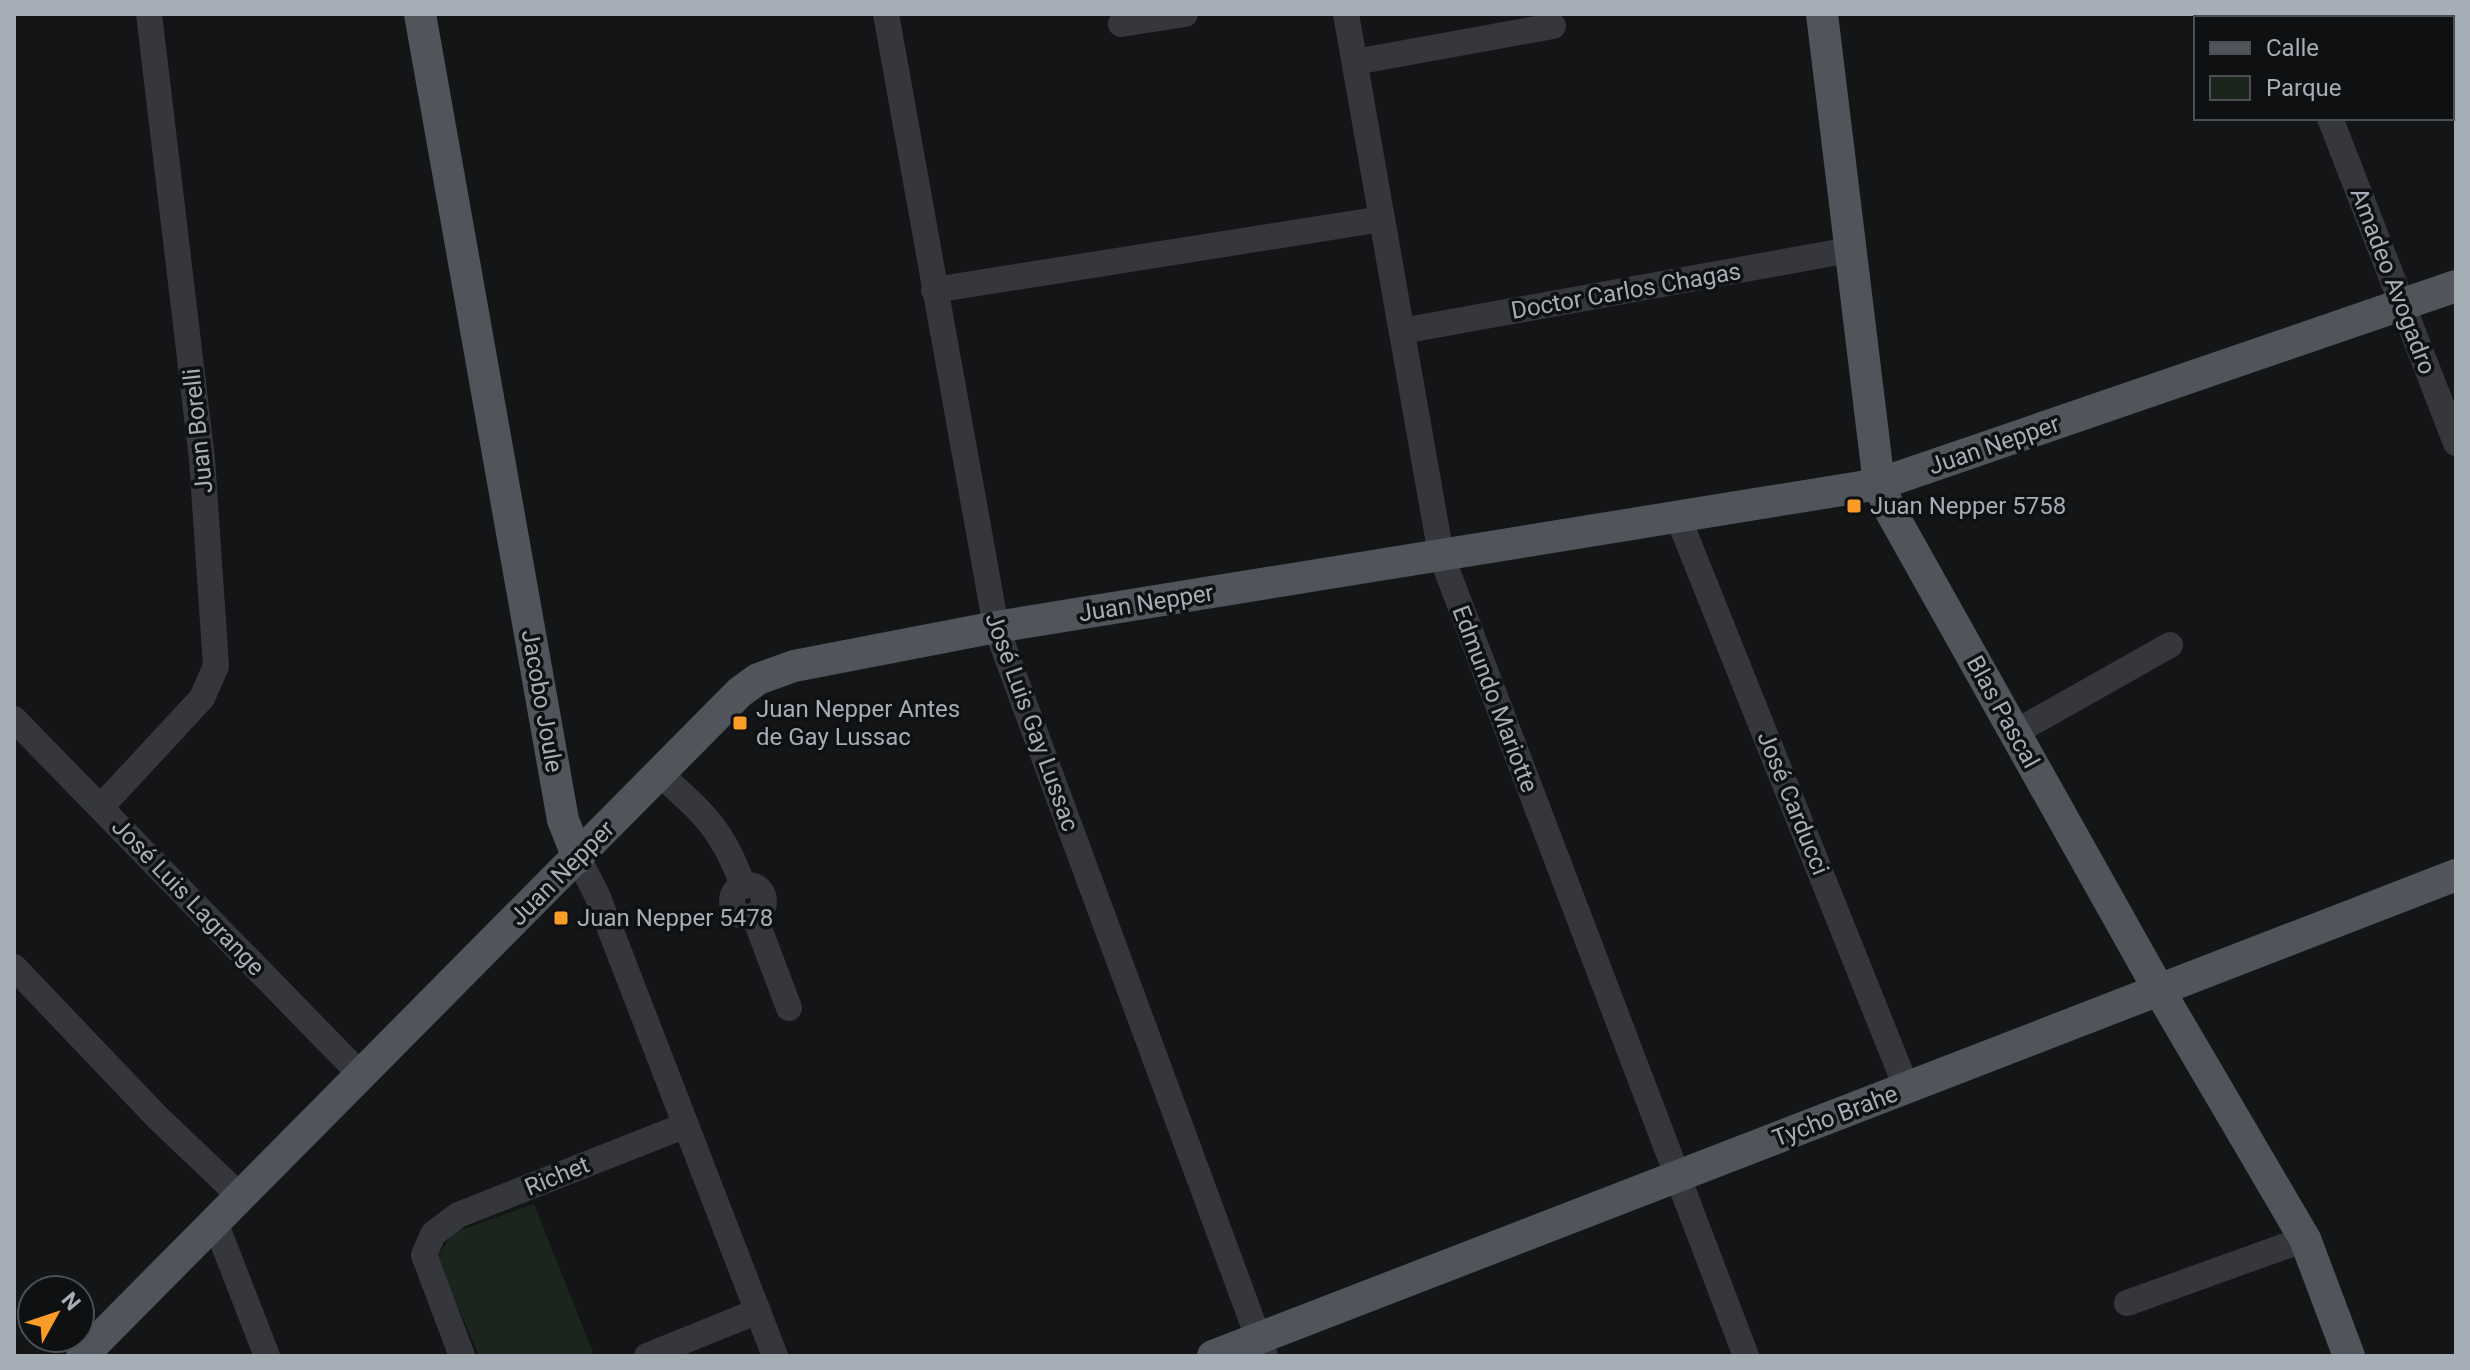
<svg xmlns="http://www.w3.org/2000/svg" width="2470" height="1370" viewBox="0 0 2470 1370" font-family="Roboto,sans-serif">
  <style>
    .green { fill: #1c251d }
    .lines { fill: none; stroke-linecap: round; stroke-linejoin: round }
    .minor { stroke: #35373c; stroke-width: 26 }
    .major { stroke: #51545b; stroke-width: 32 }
    .poi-dot { fill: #fb9c28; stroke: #0f1011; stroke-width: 3 }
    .labels { text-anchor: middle; stroke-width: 7; stroke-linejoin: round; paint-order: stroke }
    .street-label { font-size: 24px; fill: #a5adb7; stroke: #0f1011 }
    .poi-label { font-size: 24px; fill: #a5adb7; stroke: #0f1011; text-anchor: start }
  </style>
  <rect width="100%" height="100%" fill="#141516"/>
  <!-- green -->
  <polygon class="green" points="534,1204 594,1355 592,1356 479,1356 437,1258 452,1233"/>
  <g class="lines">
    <!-- minor -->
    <g class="minor">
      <polyline points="886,14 996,627 1265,1356"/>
      <polyline points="1346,14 1441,555 1746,1356"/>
      <polyline points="2289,14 2291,18"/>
      <polyline points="1121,24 1185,14"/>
      <polyline points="1355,62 1553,26"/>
      <polyline points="2330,118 2456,443"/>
      <polyline points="934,290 1382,219"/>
      <polyline points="1402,331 1850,250"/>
      <polyline points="1678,517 1907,1089"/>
      <polyline points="14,719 361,1075"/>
      <polyline points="2014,733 2170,645"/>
      <path d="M660,774c43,39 63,55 83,112"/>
      <polyline points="101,807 202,698 216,666 202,459 149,14"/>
      <polyline points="578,858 597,895 775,1356"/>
      <circle cx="748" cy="901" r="16"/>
      <polyline points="754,915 789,1008"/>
      <polyline points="14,967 158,1118 240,1196"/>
      <polyline points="215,1222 267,1356"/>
      <polyline points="2127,1303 2305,1239"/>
      <polyline points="462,1356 424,1255 433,1234 458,1215 686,1125"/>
      <polyline points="647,1356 758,1311"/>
    </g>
    <!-- major -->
    <g class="major">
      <polyline points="420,14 563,820 578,858"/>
      <polyline points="1822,14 1879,484 1890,510 2159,990 2305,1239 2349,1356"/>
      <polyline points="82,1356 740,692 758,679 794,666 996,627 1879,484 2456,286"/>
      <polyline points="1213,1356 2456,875"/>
    </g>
  </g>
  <!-- markers -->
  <g class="poi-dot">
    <rect x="1846" y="498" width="16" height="16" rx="4"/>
    <rect x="732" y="715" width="16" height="16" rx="4"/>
    <rect x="553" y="910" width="16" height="16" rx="4"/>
  </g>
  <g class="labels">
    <!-- street labels -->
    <g class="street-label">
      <text transform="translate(2393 281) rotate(69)" y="8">Amadeo Avogadro</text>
      <text transform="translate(1626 291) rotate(-10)" y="8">Doctor Carlos Chagas</text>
      <text transform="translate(198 431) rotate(-96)" y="8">Juan Borelli</text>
      <text transform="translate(1994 445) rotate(-19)" y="8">Juan Nepper</text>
      <text transform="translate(1146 603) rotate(-9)" y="8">Juan Nepper</text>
      <text transform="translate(1495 699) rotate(69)" y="8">Edmundo Mariotte</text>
      <text transform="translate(542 701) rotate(80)" y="8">Jacobo Joule</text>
      <text transform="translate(2003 712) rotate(61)" y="8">Blas Pascal</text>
      <text transform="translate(1032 722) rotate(70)" y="8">José Luis Gay Lussac</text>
      <text transform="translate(1793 803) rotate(68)" y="8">José Carducci</text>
      <text transform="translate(562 873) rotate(-45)" y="8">Juan Nepper</text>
      <text transform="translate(188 897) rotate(46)" y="8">José Luis Lagrange</text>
      <text transform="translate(1835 1116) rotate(-21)" y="8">Tycho Brahe</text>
      <text transform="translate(557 1176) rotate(-22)" y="8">Richet</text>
    </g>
    <!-- poi labels -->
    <g class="poi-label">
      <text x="1870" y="514">Juan Nepper 5758</text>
      <text x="756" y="717">Juan Nepper Antes<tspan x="756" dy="28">de Gay Lussac</tspan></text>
      <text x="577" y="926">Juan Nepper 5478</text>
    </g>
  </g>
  <!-- border -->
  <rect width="2470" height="1370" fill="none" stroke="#a5adb7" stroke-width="32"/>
  <!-- legend -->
  <rect x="2194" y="16" width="260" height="104" fill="#0f1011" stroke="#4b4f53" stroke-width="2"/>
  <rect x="2210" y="42" width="40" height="12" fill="#51545b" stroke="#4b4f53" stroke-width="2"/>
  <text x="2266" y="56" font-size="24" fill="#a5adb7">Calle</text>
  <rect x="2210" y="76" width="40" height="24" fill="#1c251d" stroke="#4b4f53" stroke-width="2"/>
  <text x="2266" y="96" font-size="24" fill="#a5adb7">Parque</text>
  <!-- north arrow -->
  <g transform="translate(56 1314) rotate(50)"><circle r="38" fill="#0f1011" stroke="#4b4f53" stroke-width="2"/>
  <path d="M0-6L14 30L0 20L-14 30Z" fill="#fb9c28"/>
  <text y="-12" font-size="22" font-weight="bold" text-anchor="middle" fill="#a5adb7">N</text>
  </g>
</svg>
